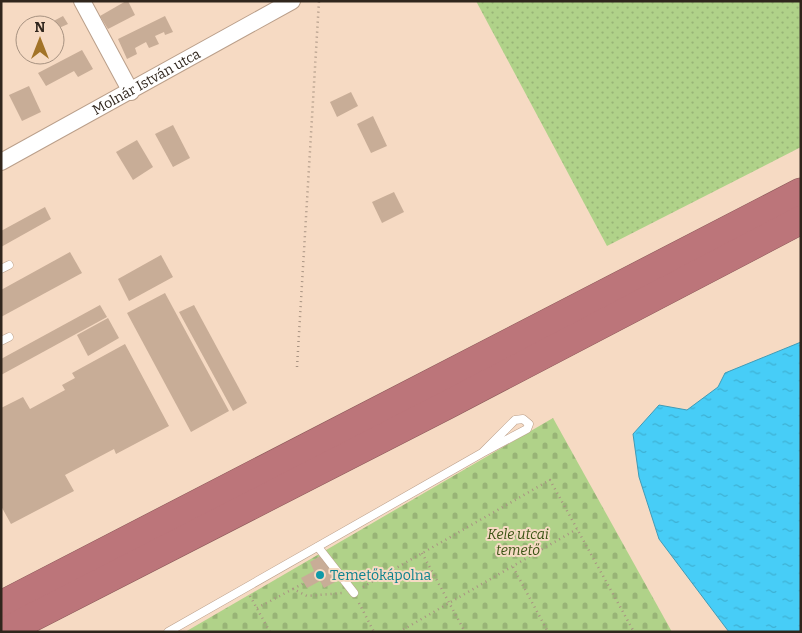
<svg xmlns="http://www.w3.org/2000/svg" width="802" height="633" viewBox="0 0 802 633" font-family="Bitter,serif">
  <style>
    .cemetery { fill: url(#cemetery-stones) }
    .garden { fill: url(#garden-dots) }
    .water { fill: url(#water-ripples); stroke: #409bb6 }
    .building { fill: #c8ad97 }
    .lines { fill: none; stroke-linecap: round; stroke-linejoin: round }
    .lane-casing { stroke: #ba9f8a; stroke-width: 9 }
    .street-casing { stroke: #ba9f8a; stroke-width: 18 }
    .highway-casing { stroke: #8b5959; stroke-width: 29 }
    .path { stroke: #a89382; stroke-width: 2.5; stroke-dasharray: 1 4; stroke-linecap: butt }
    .lane { stroke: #fff; stroke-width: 8 }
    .street { stroke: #fff; stroke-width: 16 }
    .highway { stroke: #bc757a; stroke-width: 28 }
    .culture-dot { fill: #0f9aa8; stroke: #f6dac3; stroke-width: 2 }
    .labels { text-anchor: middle; stroke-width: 4; stroke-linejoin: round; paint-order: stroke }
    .street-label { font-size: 14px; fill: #30261d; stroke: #f6dac3 }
    .park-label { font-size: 14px; font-style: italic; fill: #3a5313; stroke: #f6dac3 }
    .culture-label { font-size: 14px; fill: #0d838f; stroke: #f6dac3; text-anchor: start }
  </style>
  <defs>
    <pattern id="cemetery-stones" width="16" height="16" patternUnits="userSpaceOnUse" patternTransform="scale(1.25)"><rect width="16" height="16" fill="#b0d289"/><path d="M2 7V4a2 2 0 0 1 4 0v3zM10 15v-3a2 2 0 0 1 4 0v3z" fill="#98b476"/></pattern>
    <pattern id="garden-dots" width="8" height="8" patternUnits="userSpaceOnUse" patternTransform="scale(1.25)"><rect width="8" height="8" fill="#b0d289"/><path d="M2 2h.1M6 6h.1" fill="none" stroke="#98b476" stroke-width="1.8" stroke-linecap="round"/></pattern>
    <pattern id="water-ripples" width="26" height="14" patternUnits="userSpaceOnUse" patternTransform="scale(1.25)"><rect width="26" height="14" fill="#47cdf7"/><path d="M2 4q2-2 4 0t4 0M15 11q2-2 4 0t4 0" fill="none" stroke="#3eb0d3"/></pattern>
  </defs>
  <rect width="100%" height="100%" fill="#f6dac3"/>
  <!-- cemetery -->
  <polygon class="cemetery" points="553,418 672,632 185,632"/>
  <!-- garden -->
  <polygon class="garden" points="476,1 801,1 801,147 607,246"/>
  <!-- water -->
  <polygon class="water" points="801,342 801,630 798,632 729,632 659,539 639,477 633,434 659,405 687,410 718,387 725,373"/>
  <!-- building -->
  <g class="building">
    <polygon points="126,1 128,1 135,15 108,29 100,16"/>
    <polygon points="63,16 68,24 59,28 64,37 55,42 55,25 46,25"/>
    <polygon points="165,16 173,32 165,35 164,32 155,36 159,44 149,48 146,42 135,48 137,54 127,59 118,39"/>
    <polygon points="82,50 93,69 78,77 74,71 46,86 38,73"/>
    <polygon points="29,86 41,112 22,121 9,95"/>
    <polygon points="351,92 358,106 337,117 330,102"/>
    <polygon points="373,116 387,146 371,153 357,124"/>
    <polygon points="173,125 190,158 173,167 155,134"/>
    <polygon points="137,140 153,167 133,180 116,152"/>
    <polygon points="394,192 404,212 382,223 372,202"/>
    <polygon points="45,207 51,219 1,247 1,231"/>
    <polygon points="70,252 82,273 1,317 1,290"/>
    <polygon points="161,255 173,277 129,301 118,279"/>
    <polygon points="165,293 229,411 191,432 127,313"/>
    <polygon points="100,305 107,317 1,375 1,359"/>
    <polygon points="194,305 247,403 233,411 179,312"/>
    <polygon points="108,318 119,338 88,356 77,335"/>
    <polygon points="125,344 169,426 116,454 114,449 65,475 74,491 11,524 1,506 1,408 23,397 30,409 65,390 62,385 75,378 72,373"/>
    <polygon points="322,555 337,581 324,588 320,581 307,588 301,578 314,571 310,562"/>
  </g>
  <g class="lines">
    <defs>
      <g id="lane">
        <polyline points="1,269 9,265"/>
        <polyline points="1,341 9,337"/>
        <polyline points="318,547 354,593"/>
        <polyline points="168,632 482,453 527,429 529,424 523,419 515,420 482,453"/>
      </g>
      <g id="street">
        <polyline points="82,1 131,92"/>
        <path id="s1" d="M1,162l291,-161"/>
      </g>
      <g id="highway">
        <polyline points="1,605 801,192"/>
        <polyline points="4,632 447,405 801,220"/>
      </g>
    </defs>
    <!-- lane casing -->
    <use href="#lane" class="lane-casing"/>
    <!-- street casing -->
    <use href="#street" class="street-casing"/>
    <!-- highway casing -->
    <use href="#highway" class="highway-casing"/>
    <!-- path -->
    <g class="path">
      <polyline points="297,367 319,1"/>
      <polyline points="422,553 465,632"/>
      <polyline points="513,567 548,632"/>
      <polyline points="363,587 550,480 634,632"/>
      <polyline points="293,589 304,583"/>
      <polyline points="250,596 270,632"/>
      <polyline points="359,603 374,632"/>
      <polyline points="257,608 293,589 307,596 342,593"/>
      <polyline points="399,632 577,529"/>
    </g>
    <!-- lane -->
    <use href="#lane" class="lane"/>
    <!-- street -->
    <use href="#street" class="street"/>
    <!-- highway -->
    <use href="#highway" class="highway"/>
  </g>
  <!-- markers -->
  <circle class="culture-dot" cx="320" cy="575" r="5"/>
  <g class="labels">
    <!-- street labels -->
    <g class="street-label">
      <text dy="5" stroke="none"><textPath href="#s1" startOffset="166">Molnár István utca</textPath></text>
    </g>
    <!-- park labels -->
    <g class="park-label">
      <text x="518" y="539">Kele utcai<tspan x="518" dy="16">temető</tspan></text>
    </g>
    <!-- culture labels -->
    <g class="culture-label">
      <text x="330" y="580">Temetőkápolna</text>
    </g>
  </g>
  <!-- border -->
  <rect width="802" height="633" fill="none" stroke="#30261d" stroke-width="5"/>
  <!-- north arrow -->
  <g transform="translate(40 40)"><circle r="24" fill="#f6dac3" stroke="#a79281"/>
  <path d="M0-4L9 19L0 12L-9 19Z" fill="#a27327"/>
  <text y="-8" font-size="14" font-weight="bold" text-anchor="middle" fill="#30261d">N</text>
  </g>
</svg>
